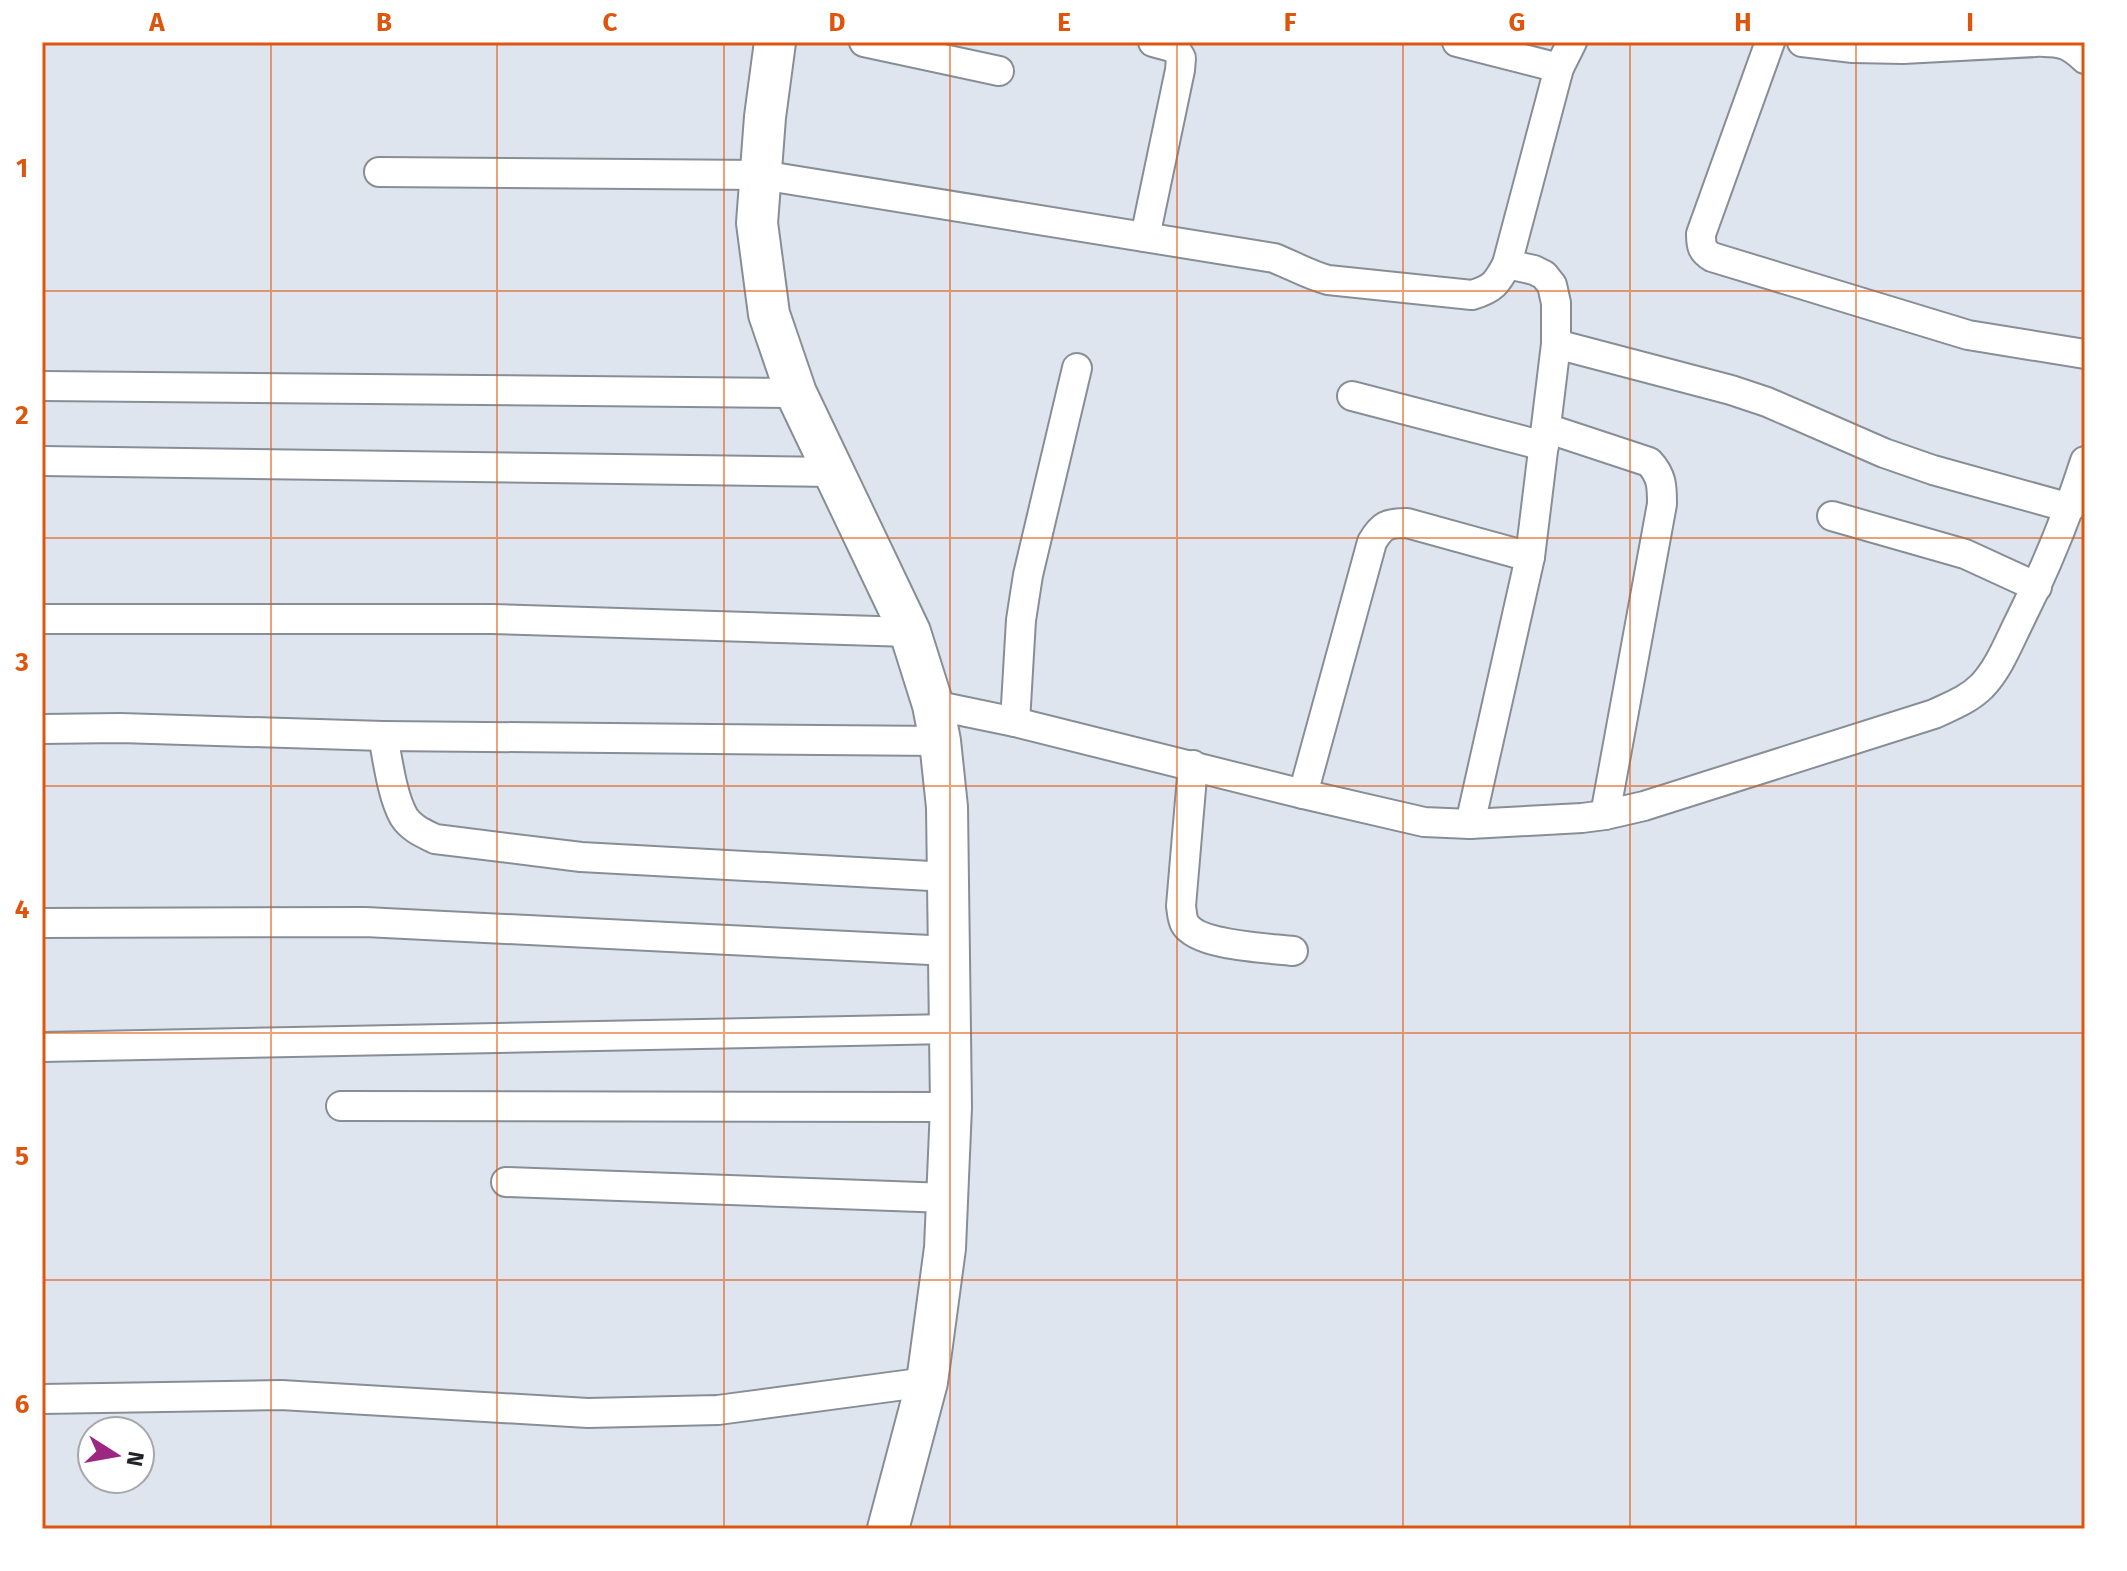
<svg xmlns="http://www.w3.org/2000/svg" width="2127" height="1571" viewBox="0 0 2127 1571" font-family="'Fira Sans',sans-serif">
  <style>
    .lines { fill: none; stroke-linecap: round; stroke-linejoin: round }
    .street-casing { stroke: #888e96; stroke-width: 32 }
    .secondary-casing { stroke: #888e96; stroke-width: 44 }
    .street { stroke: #fff; stroke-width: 28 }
    .secondary { stroke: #fff; stroke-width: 40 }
    .grid { fill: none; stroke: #de560d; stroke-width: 2; stroke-opacity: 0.55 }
    .neatline { fill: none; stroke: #de560d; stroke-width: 3 }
    .grid-label { font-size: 26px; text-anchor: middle; font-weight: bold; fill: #de560d }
  </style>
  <rect width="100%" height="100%" fill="#dee5ee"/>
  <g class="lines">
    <defs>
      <g id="street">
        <polyline points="864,42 999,71"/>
        <polyline points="1457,42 1559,68"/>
        <path d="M1770,42l-69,192c0,12 1,17 11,23l256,78 117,19"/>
        <polyline points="1802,42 1853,48 1903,49 2036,42"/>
        <path d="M2043,42c20,0 27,3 42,17"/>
        <path d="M379,172l382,3 513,83c18,7 35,17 54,22l144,15c21,-6 25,-12 35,-31l52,-196 13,-26"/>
        <polyline points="1145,237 1180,70 1181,58 1175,48 1153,42"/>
        <polyline points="1556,344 1731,390 1767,402 1884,453 1933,470 2070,508"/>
        <polyline points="42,386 796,393"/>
        <polyline points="1352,396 1544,446"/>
        <path d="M1546,428l103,34c13,14 13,24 13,42l-57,311"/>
        <polyline points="42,461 834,472"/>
        <polyline points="1832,516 1965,554 2037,587"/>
        <polyline points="42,619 492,619 910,632"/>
        <path d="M933,705l82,17 288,72 121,28 46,2 112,-6 23,-3 39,-9 290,-92c17,-8 34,-14 48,-28 17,-18 26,-42 37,-64 26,-52 48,-105 66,-161"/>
        <polyline points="1015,722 1021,620 1028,575 1077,368"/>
        <polyline points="42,729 120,728 383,736 940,741"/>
        <path d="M383,736c5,25 9,60 21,81 7,11 19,16 31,22l146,18 368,20"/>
        <path d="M1193,765l-12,141c1,6 1,13 4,18 13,22 83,24 108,27"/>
        <path d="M1303,794l69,-252c10,-17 15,-19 35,-19l123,34"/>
        <polyline points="1470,824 1530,557 1556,344 1556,303 1552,285 1544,275 1534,270 1507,264"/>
        <polyline points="42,923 365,922 950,951"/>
        <polyline points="42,1047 950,1029"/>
        <polyline points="341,1106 951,1107"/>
        <polyline points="506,1182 947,1198"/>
        <polyline points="42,1399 281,1395 588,1413 718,1410 927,1382"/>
      </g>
      <polyline id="secondary" points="775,42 765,117 757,223 769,314 796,393 910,632 933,705 940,741 947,807 951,1107 945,1248 927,1382 888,1529"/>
    </defs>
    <!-- street casing -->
    <use href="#street" class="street-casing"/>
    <!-- secondary casing -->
    <use href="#secondary" class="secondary-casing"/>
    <!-- street -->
    <use href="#street" class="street"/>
    <!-- secondary -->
    <use href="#secondary" class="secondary"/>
  </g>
  <!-- grid -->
  <path class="grid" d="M271,42v1487M497,42v1487M724,42v1487M950,42v1487M1177,42v1487M1403,42v1487M1630,42v1487M1856,42v1487M42,291h2043M42,538h2043M42,786h2043M42,1033h2043M42,1280h2043"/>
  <!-- border -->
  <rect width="2127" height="1571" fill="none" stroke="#ffffff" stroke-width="88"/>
  <!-- north arrow -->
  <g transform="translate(116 1455) rotate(101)"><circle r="38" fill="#ffffff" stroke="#a6a7a9" stroke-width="2"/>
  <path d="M0-6L14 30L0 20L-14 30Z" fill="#9b2783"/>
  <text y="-12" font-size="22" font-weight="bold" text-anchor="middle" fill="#212327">N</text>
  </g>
  <rect x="44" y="44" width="2039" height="1483" class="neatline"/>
  <g class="grid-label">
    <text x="157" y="31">A</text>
    <text x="384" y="31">B</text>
    <text x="610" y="31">C</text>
    <text x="837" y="31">D</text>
    <text x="1064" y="31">E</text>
    <text x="1290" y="31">F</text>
    <text x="1517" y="31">G</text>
    <text x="1743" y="31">H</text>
    <text x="1970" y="31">I</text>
    <text x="22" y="177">1</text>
    <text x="22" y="424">2</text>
    <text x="22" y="671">3</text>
    <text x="22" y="918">4</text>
    <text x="22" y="1165">5</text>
    <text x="22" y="1413">6</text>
  </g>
</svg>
